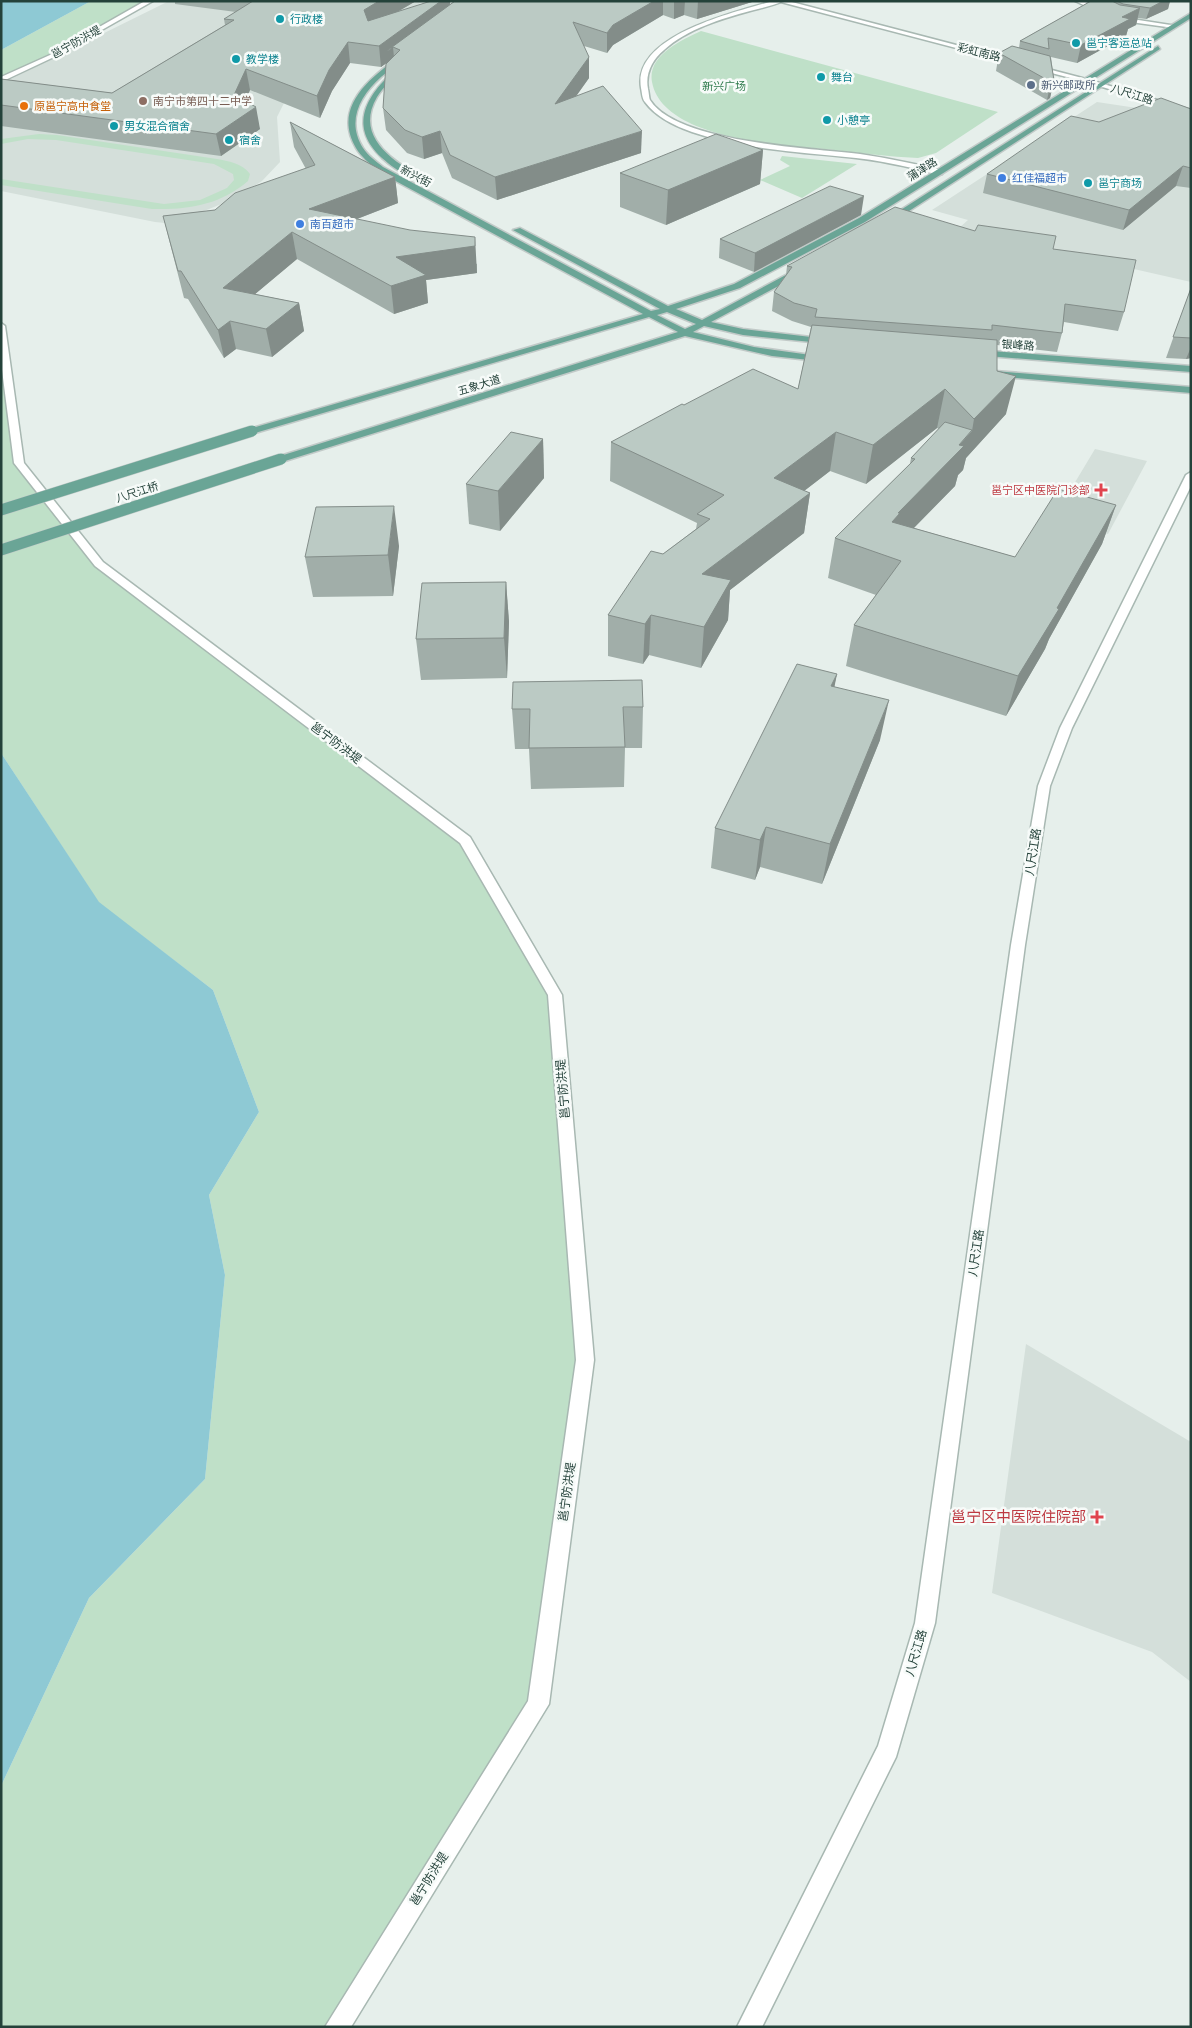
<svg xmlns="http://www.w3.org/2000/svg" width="1192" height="2028" viewBox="0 0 1192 2028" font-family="'PT Sans Narrow','Noto Sans SC',sans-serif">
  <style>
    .built { fill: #d4dfda }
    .green { fill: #bfe0c8 }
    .water { fill: #8ec9d4 }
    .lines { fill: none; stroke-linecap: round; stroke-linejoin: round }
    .minor-casing { stroke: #a8b8b2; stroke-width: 3 }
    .tertiary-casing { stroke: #a8b8b2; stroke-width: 3 }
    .primary-casing { stroke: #c2cac8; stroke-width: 3 }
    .minor { fill: #fff; fill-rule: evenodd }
    .tertiary { fill: #fff; fill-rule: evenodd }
    .primary { fill: #6aa596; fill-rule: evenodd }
    .primary-bridge-casing { stroke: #c2cac8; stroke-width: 12; stroke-linecap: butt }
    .primary-bridge { stroke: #6aa596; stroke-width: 11 }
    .wall { fill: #a1aea9 }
    .shaded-wall { fill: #838d89 }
    .building { fill: #bbcac4; stroke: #838d89 }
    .culture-dot { fill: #0f9aa8; stroke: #f7fbf9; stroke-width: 2 }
    .service-dot { fill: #5c6f8a; stroke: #f7fbf9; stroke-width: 2 }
    .education-dot { fill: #8d6e63; stroke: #f7fbf9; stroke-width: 2 }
    .food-dot { fill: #e8710a; stroke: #f7fbf9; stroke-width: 2 }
    .shop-dot { fill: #3f7fe0; stroke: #f7fbf9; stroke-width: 2 }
    .health-dot { fill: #e0444e; stroke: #f7fbf9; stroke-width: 2 }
    .labels { text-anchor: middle; stroke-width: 5; stroke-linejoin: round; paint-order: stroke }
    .far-culture-label { font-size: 11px; fill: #0d838f; stroke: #f7fbf9; text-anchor: start }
    .far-street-label { font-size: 11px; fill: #24423a; stroke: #f7fbf9 }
    .far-service-label { font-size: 11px; fill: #4e5e75; stroke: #f7fbf9; text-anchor: start }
    .far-park-label { font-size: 11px; fill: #2d7a4b; stroke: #f7fbf9 }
    .far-education-label { font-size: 11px; fill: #785e54; stroke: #f7fbf9; text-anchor: start }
    .far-food-label { font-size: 11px; fill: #c56008; stroke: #f7fbf9; text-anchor: start }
    .far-shop-label { font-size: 11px; fill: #366cbe; stroke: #f7fbf9; text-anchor: start }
    .far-health-label { font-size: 11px; fill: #be3a42; stroke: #f7fbf9; text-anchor: end }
    .street-label { font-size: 12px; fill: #24423a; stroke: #f7fbf9 }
    .near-health-label { font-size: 15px; fill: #be3a42; stroke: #f7fbf9; text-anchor: end }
  </style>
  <rect width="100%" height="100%" fill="#e6efeb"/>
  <!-- built -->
  <g class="built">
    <polygon points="169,1 422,2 312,69 293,85 277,117 280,162 262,181 234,199 194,215 165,223 155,222 1,191 1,84"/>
    <polygon points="1097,102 1150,110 1191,126 1191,282 958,229 968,220 932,210"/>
    <polygon points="1095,449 1147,461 1108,534 1053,519"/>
    <polygon points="1026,1344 1191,1442 1191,1682 1152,1652 992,1593"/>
  </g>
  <!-- green -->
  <g class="green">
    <polygon points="91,1 150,1 52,56 1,80 1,50"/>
    <path d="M701,31l297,81 -62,41 -18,5c-28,-1 -56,-5 -84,-8 -47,-5 -171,-9 -182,-68 -5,-26 29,-42 49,-51z"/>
    <path d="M39,134l18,1 160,24c11,2 25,4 33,15l-2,7c-28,24 -60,29 -96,28l-151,-24v-6l163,25 36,-4 27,-12 7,-8 -1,-6 -19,-10 -158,-24 -28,-1 -27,5v-5z"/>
    <polygon points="782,156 857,164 802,198 760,180 790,166 780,160"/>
    <polygon points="1,326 19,463 99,564 465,840 555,995 585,1360 538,1704 337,2027 1,2027 1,1786 89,1598 205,1479 225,1275 209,1195 259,1112 213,990 99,903 1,753"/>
  </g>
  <!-- water -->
  <g class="water">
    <polygon points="1,1 91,1 1,50"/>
    <polygon points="1,753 99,902 213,990 259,1112 209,1195 225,1275 205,1479 89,1598 1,1786"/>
  </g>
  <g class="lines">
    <defs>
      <g id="minor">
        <polygon points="145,1 153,1 54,57 1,82 1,77 50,55"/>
        <path d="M773,1h10c-10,5 -22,7 -33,10 -29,8 -63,18 -86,39 -12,10 -19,24 -16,39 1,4 1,9 2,11 27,43 163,48 210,54 27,4 55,10 82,16v4c-10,0 -21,-4 -30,-6 -18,-4 -37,-8 -56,-10 -54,-6 -111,-8 -164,-26 -17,-6 -36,-15 -47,-30 -3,-3 -3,-10 -4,-14 -9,-53 95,-76 132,-87z"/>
        <polygon points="1075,1 1083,1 1119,17 1177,26 1174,28 1116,20"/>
        <polygon points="1,323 5,326 24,463 103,562 470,837 562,995 594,1360 549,1704 351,2027 325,2027 528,1701 576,1360 548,995 460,843 95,566 14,463 1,362"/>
      </g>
      <g id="tertiary">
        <polygon points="777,1 788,1 1090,80 1191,110 1191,114 1086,82"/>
        <polygon points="1191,472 1191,486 1072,728 1050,786 1025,945 935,1623 896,1757 762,2027 737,2027 878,1746 915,1623 1011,945 1038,786 1060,728 1186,475"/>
      </g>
      <g id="primary">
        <path d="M1191,13v5l-326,204 -125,66 -64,21 26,11 95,-51h6v4l-92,49 32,7 85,10 3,1v4l-88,-9 -39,-9 -11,6 61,15 71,10 5,3 -2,2 -56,-6 -87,-20 -400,125h-8l-1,-2 1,-2 401,-125 -29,-15 -394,116h-6l-2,-2 2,-2 394,-115 -266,-143c-7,-8 -16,-14 -21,-23 -24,-41 14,-70 44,-92l5,1c-7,7 -16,13 -24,20 -21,19 -35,44 -18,71 5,8 13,13 20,19l268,144 9,-2 -147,-79 7,-2 148,78 66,-22 125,-66zM667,312l29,12 -11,5 -28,-14z"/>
        <polygon points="1158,46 1160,49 892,222 885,220"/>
        <path d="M395,70l5,1c-8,9 -17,16 -23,26 -20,34 7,58 34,74v4h-3c-9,-3 -18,-10 -26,-17 -34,-32 -16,-62 13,-88z"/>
        <polygon points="978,350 1191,366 1191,372 975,355 975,351"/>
        <polygon points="995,371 1191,387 1191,393 992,376 990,374"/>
      </g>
    </defs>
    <!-- minor casing -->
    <use href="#minor" class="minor-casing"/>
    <!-- tertiary casing -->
    <use href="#tertiary" class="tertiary-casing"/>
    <!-- primary casing -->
    <use href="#primary" class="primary-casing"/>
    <!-- minor -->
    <use href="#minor" class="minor"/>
    <!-- tertiary -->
    <use href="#tertiary" class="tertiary"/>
    <!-- primary -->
    <use href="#primary" class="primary"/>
    <defs>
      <g id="primary-bridge">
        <polyline points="1,510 252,431"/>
        <polyline points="1,550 281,459"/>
      </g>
    </defs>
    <!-- primary-bridge casing -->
    <use href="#primary-bridge" class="primary-bridge-casing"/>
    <!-- primary-bridge -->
    <use href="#primary-bridge" class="primary-bridge"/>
  </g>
  <!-- wall -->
  <g class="wall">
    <polygon points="175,1 416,1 399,11 450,1 450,5 455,1 752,1 752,2 697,19 684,15 674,19 663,15 613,45 607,53 584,46 589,78 576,96 641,153 497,200 452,178 442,153 424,159 407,153 386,130 383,108 388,62 381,67 350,63 332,91 320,118 250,90 245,101 260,129 221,156 1,126 1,79 112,93 225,25 224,19 236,12 175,4"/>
    <polygon points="1091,1 1170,1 1168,9 1146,19 1138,18 1136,25 1128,29 1126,36 1077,63 1051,57 1054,80 1050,98 1047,100 996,71 999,53 1019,48 1020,41"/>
    <polygon points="1191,109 1191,188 1176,186 1123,230 983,193 987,174 1099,122"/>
    <polygon points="290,122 395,177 398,203 357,219 477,264 477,273 426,280 428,303 394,314 297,259 255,294 299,303 304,331 272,357 236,349 224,358 188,299 184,298 163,216 215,210 306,169 294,147"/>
    <polygon points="763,150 760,184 666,225 620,207 620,173"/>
    <polygon points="861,215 754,272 719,258 720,239"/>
    <polygon points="975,231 1053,249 1124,312 1118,331 1064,322 1062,333 1057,352 997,345 997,371 1006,414 966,458 963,470 958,475 955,486 914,528 1015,557 1116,505 1102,544 1049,639 1045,649 1006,716 846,666 854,625 876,595 828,578 835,538 910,464 911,458 939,429 937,428 866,484 830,471 804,491 810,493 804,533 730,590 728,620 701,668 649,655 643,664 608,656 608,615 663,554 696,529 697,523 610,481 611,442 684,405 798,389 811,327 792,321 772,311 774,292 786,275 787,266"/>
    <polygon points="1191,288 1191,358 1186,359 1166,358"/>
    <polygon points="543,439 544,478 500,531 469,524 466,484"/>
    <polygon points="399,546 393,596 313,597 305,557"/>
    <polygon points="506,582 509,622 507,678 421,680 416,639"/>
    <polygon points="837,674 834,686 880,740 822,884 760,867 755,880 711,868 715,828"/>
    <polygon points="643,707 642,748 625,748 624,787 531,789 529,749 515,749 512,709"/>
  </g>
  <!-- shaded-wall -->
  <g class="shaded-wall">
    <polygon points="379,1 416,1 366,30 364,10"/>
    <polygon points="441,1 450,1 451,15 400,50 393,47 395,68 388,62 381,67 379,46"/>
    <polygon points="654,1 663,1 663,15 613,45 607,53 607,33 613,25"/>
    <polygon points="674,1 685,1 684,15 674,19"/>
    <polygon points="698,1 752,1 752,2 697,19"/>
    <polygon points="1163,1 1170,1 1168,9 1146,19 1150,8"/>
    <polygon points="1140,8 1136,25 1128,29 1126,36 1077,63 1081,45 1122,17"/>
    <polygon points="348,42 350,63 332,91 320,118 317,96 329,70"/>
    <polygon points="589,57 589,78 555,126 555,104"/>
    <polygon points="246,69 250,90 238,117 234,95"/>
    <polygon points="1054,80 1050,98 1047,100 1051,82"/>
    <polygon points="256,107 260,129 221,156 216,134"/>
    <polygon points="440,131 442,153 424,159 422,137"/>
    <polygon points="642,131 641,153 497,200 495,177"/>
    <polygon points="763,150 760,184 666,225 668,190"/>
    <polygon points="1183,166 1176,186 1123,230 1129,210"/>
    <polygon points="395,177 398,203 313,236 309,209"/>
    <polygon points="864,196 861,215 754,272 755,253"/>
    <polygon points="292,232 297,259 229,316 223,288"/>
    <polygon points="475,237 477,273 426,280 428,303 394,314 391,286 396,257"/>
    <polygon points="299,303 304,331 272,357 266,329"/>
    <polygon points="230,321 236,349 224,358 218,330"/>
    <polygon points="1191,347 1191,358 1186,359"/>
    <polygon points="1016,376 1006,414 966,458 963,470 958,475 955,486 893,549 892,522 898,513 972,431 974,419"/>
    <polygon points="945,389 937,428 866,484 873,445"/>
    <polygon points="836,432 830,471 769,518 774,478"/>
    <polygon points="543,439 544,478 500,531 498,491"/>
    <polygon points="810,493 804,533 730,590 728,620 701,668 704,627 702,574"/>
    <polygon points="1116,505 1102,544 1049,639 1045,649 1006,716 1018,676"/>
    <polygon points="394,506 399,546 393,596 388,555"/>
    <polygon points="506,582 509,622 507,678 504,638"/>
    <polygon points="651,615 649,655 643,664 645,624"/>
    <polygon points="837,674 829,714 831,686"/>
    <polygon points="889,700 880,740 822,884 830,844"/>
    <polygon points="766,827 760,867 755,880 760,840"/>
  </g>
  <!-- building -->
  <g class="building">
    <polygon points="253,1 379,1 364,10 368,21 431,1 441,1 379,46 348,42 329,70 317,96 246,69 234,95 256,107 216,134 1,105 1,79 112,93 234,20 224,19"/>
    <polygon points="455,1 654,1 613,25 607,33 573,22 589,57 555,104 603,86 642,131 495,177 450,155 440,131 422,137 405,130 383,108 386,64 400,50 393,47 387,52 388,50"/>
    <polygon points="1091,1 1112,1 1120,5 1140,8 1122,17 1130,19 1081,45 1048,38 1049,49 1020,41"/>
    <polygon points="1117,1 1163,1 1150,8 1123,4"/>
    <polygon points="1012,46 1050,56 1054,80 1051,82 999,53"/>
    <polygon points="1161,98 1191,109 1191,168 1183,166 1129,210 987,174 1071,116 1099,122"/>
    <polygon points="290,122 395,177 309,209 410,230 475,237 475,246 396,257 426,275 391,286 292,232 223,288 299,303 266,329 230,321 218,330 181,271 178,271 163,216 215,210 235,193 315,165"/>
    <polygon points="716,134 763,150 668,190 620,173"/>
    <polygon points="830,186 864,196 755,253 720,239"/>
    <polygon points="895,207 975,231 978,225 1056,236 1053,249 1136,260 1124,312 1065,304 1062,333 992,325 992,330 815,317 817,309 794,303 774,292 792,267 787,266"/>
    <polygon points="1191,288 1191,338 1173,337"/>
    <polygon points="812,325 997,340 997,371 1016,376 974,419 945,389 873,445 836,432 774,478 810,493 702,574 731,580 704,627 651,615 645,624 608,615 651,551 663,554 710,519 697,514 724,495 611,442 682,404 684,405 753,369 798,389"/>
    <polygon points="945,422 972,430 959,445 964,446 898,513 900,513 892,522 1015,557 1058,489 1116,505 1057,608 1059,609 1018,676 854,625 901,561 835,538 915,459 911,458"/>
    <polygon points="511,432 543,439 498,491 466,484"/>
    <polygon points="394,506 388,555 305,557 316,507"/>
    <polygon points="506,582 504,638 416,639 422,583"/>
    <polygon points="797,664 837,674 831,686 889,700 830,844 766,827 760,840 715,828"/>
    <polygon points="642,680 643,707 623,707 625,747 529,748 530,709 512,709 513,682"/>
  </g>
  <!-- markers -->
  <g class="culture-dot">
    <circle cx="280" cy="19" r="5"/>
    <circle cx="1076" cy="43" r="5"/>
    <circle cx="236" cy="59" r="5"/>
    <circle cx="821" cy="77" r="5"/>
    <circle cx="827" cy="120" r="5"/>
    <circle cx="114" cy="126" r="5"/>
    <circle cx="229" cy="140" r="5"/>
    <circle cx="1088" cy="183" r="5"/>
  </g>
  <circle class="service-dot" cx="1031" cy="85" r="5"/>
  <circle class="education-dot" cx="143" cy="101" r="5"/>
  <circle class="food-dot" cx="24" cy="106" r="5"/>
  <g class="shop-dot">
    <circle cx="1002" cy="178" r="5"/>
    <circle cx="300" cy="224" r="5"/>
  </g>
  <g class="health-dot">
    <path d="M1098.5 482.5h5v5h5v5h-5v5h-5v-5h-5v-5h5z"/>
    <path d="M1094.5 1509.5h5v5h5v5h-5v5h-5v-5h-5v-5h5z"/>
  </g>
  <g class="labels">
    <!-- far-culture labels -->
    <g class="far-culture-label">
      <text x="290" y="23">行政楼</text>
      <text x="1086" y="47">邕宁客运总站</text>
      <text x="246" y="63">教学楼</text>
      <text x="831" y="81">舞台</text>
      <text x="837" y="124">小憩亭</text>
      <text x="124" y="130">男女混合宿舍</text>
      <text x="239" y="144">宿舍</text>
      <text x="1098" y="187">邕宁商场</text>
    </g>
    <!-- far-street labels -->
    <g class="far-street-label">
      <text transform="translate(76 42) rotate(-29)" y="4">邕宁防洪堤</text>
      <text transform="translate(979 52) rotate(14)" y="4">彩虹南路</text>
      <text transform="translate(1132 94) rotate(17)" y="4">八尺江路</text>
      <text transform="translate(922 169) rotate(-32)" y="4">蒲津路</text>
      <text transform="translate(416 176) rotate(28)" y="4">新兴街</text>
      <text transform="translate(1018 345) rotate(4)" y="4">银峰路</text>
      <text transform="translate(479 385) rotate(-17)" y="4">五象大道</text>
      <text transform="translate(137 492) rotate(-18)" y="4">八尺江桥</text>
    </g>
    <!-- far-service labels -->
    <g class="far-service-label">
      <text x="1041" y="89">新兴邮政所</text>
    </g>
    <!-- far-park labels -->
    <g class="far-park-label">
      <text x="724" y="90">新兴广场</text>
    </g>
    <!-- far-education labels -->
    <g class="far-education-label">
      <text x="153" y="105">南宁市第四十二中学</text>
    </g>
    <!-- far-food labels -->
    <g class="far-food-label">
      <text x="34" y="110">原邕宁高中食堂</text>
    </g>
    <!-- far-shop labels -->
    <g class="far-shop-label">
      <text x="1012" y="182">红佳福超市</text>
      <text x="310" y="228">南百超市</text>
    </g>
    <!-- far-health labels -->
    <g class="far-health-label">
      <text x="1090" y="494">邕宁区中医院门诊部</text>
    </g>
    <!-- street labels -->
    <g class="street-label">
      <text transform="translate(336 743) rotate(37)" y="4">邕宁防洪堤</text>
      <text transform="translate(1033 852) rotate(-81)" y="4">八尺江路</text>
      <text transform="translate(563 1089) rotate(-95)" y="4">邕宁防洪堤</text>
      <text transform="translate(976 1253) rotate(-82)" y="4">八尺江路</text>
      <text transform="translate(567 1492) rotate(-82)" y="4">邕宁防洪堤</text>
      <text transform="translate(916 1653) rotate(-74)" y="4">八尺江路</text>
      <text transform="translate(429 1879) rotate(-58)" y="4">邕宁防洪堤</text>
    </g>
    <!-- near-health labels -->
    <g class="near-health-label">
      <text x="1086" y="1522">邕宁区中医院住院部</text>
    </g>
  </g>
  <!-- border -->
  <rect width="1192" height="2028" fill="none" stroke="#24423a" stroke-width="5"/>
</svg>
